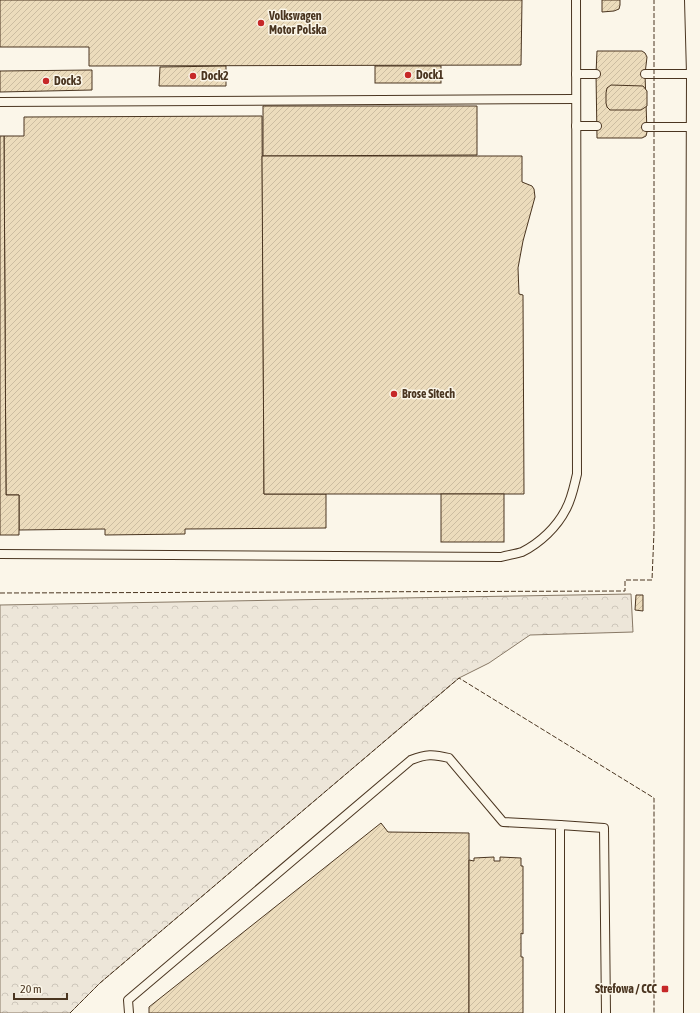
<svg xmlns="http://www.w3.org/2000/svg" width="700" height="1013" viewBox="0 0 700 1013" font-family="'Asap Condensed',sans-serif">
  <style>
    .forest { fill: url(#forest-crowns); stroke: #887966 }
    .building { fill: url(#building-hatch); stroke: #4a3520 }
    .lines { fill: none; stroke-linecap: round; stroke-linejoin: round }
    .service-casing { stroke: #4a3520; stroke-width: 10 }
    .tertiary-casing { stroke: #4a3520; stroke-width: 22 }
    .service { stroke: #fbf6e9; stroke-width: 8 }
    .tertiary { stroke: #fbf6e9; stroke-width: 20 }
    .fence { stroke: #4a3520; stroke-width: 1; stroke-dasharray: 5 2; stroke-linecap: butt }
    .poi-dot { fill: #c62828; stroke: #fbf6e9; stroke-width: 1.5 }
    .labels { text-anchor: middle; stroke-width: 3; stroke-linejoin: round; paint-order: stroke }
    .poi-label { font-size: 12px; font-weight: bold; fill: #4a3520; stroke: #fbf6e9; text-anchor: start }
  </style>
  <defs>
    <pattern id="forest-crowns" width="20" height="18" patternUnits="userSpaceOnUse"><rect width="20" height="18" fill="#ede6d9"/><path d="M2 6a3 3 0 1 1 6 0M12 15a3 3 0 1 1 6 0" fill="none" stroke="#cdc6ba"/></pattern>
    <pattern id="building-hatch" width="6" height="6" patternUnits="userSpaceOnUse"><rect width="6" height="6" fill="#ecdcbc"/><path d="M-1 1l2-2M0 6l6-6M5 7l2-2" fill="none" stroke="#ccbda1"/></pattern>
  </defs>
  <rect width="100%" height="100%" fill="#fbf6e9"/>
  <!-- forest -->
  <polygon class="forest" points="631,594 633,632 530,635 489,663 459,678 100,983 70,1013 0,1013 0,605"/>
  <!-- building -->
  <g class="building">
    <polygon points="0,0 522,0 521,65 89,66 89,47 0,47"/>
    <polygon points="602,0 620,0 620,5 619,9 614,11 602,12"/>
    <polygon points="597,51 642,51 645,53 647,57 645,74 647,132 646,136 642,138 597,138 596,74"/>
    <polygon points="226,66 226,86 159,86 160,67"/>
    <rect x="375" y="66" width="66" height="17"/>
    <polygon points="92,70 92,90 0,92 0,71"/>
    <polygon points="611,85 643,86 647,91 647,106 641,110 610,110 607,107 606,103 606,93 607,88"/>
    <polygon points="263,106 477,106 477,155 263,156"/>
    <polygon points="262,116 264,494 326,494 326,528 185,529 185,534 105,535 105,529 19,530 19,495 6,495 4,136 24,136 24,117"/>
    <polygon points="0,136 4,136 6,495 19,495 19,535 0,535"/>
    <polygon points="262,156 522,156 522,182 532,186 534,189 535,197 523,241 518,268 519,294 523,295 524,494 264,494"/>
    <rect x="441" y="494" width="63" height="48"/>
    <polygon points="636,595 643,595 643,611 635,610"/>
    <polygon points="381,823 388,832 469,833 469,1013 149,1013 149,1007"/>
    <polygon points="494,857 494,861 500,861 500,857 521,858 521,866 523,866 523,934 521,933 521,957 523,957 523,1013 469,1013 469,860 474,861 474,858"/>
  </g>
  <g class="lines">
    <defs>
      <g id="service">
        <polyline points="576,74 596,74"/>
        <polyline points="645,74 697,74"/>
        <polyline points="0,102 576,99"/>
        <polyline points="576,126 597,126"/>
        <polyline points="646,127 696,127"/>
        <path d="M0,554l501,3c7,-2 15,-3 21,-5 18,-9 35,-25 44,-43 6,-11 8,-23 11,-35l-1,-474"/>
        <polyline points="560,825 604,828 606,1013"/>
        <path d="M129,1013l-1,-13 283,-240c15,-6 22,-6 38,-2l54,64 57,3v188"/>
      </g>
      <polyline id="tertiary" points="694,1013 697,74 695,0"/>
    </defs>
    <!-- service casing -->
    <use href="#service" class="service-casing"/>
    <!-- tertiary casing -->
    <use href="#tertiary" class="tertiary-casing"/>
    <!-- service -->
    <use href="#service" class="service"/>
    <!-- tertiary -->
    <use href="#tertiary" class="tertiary"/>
    <!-- fence -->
    <g class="fence">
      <polyline points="0,593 625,591 625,580 652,580 654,532 654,0"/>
      <polyline points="70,1013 100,983 459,678 654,798 654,1013"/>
    </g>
  </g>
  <!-- markers -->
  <g class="poi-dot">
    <circle cx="261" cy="23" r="4"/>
    <circle cx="408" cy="75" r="4"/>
    <circle cx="193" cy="76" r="4"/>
    <circle cx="46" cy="81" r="4"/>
    <circle cx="394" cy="394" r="4"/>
    <rect x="661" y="985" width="8" height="8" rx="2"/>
  </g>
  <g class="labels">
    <!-- poi labels -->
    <g class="poi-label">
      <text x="269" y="20">Volkswagen<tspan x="269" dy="14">Motor Polska</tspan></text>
      <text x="416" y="79">Dock1</text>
      <text x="201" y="80">Dock2</text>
      <text x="54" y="85">Dock3</text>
      <text x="402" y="398">Brose Sitech</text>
      <text x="657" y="993" text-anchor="end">Strefowa / CCC</text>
    </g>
  </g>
  <!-- scale -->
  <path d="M14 993v6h53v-6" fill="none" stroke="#4a3520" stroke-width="2"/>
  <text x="20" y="993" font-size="12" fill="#4a3520" stroke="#fbf6e9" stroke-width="3" paint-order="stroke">20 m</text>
</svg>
